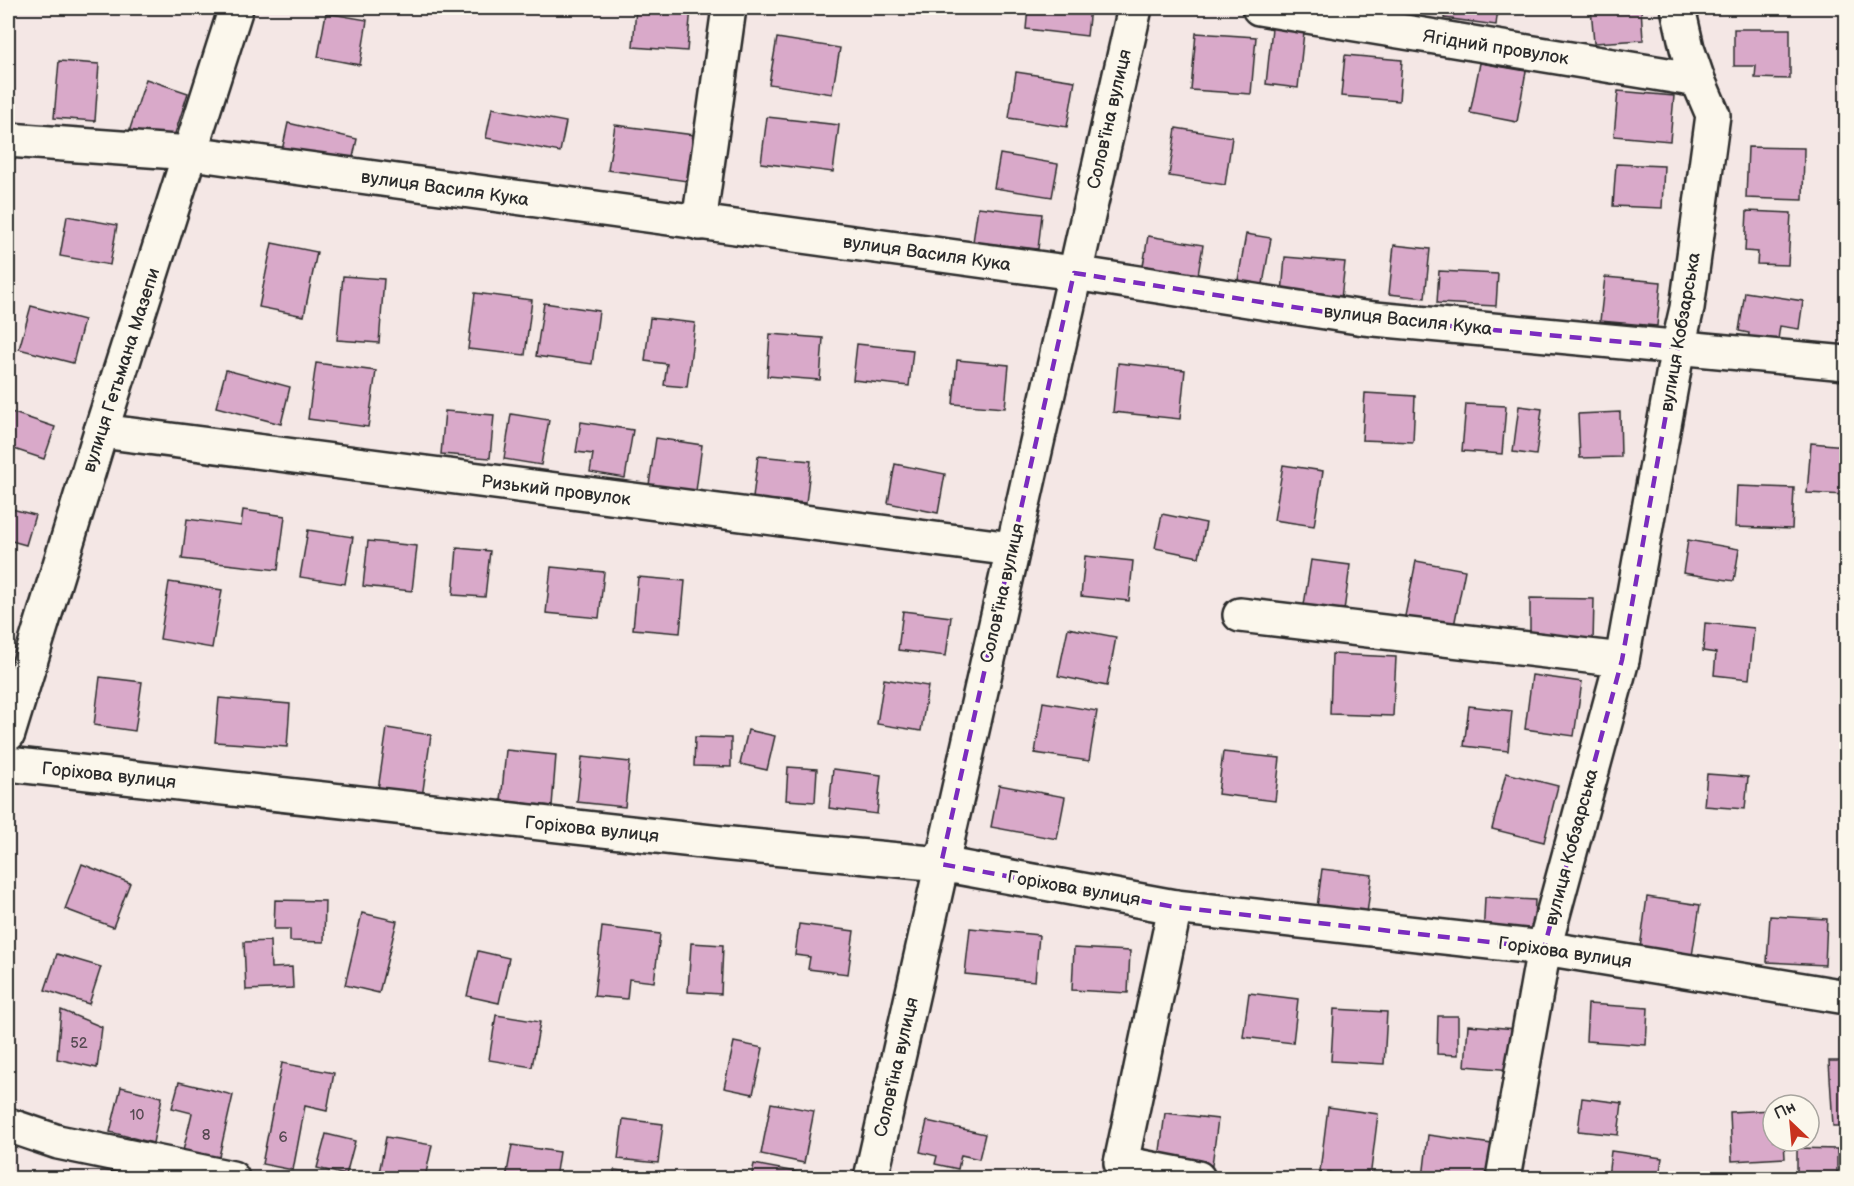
<svg xmlns="http://www.w3.org/2000/svg" width="1854" height="1186" viewBox="0 0 1854 1186" font-family="'Balsamiq Sans',sans-serif">
  <style>
    .building { fill: #d9a9c9; stroke: #2b2b2b; stroke-width: 1.5 }
    .lines { fill: none; stroke-linecap: round; stroke-linejoin: round }
    .minor-casing { stroke: #2b2b2b; stroke-width: 38 }
    .minor { stroke: #fbf7ec; stroke-width: 33 }
    .marked { fill: none; stroke: #7b2cbf; stroke-width: 4.5; stroke-dasharray: 12 8; stroke-linejoin: round }
    .labels { text-anchor: middle; stroke-width: 5; stroke-linejoin: round; paint-order: stroke }
    .number-label { font-size: 15px; fill: #564a52 }
    .street-label { font-size: 18px; fill: #2b2b2b; stroke: #fbf7ec }
  </style>
  <rect width="100%" height="100%" fill="#f4e7e5"/>
  <filter id="ink" filterUnits="userSpaceOnUse"><feTurbulence type="fractalNoise" baseFrequency=".0167" numOctaves="2"/><feDisplacementMap in="SourceGraphic" scale="12" xChannelSelector="R" yChannelSelector="G"/><feConvolveMatrix kernelMatrix="1 2 1 2 8 2 1 2 1" color-interpolation-filters="sRGB"/></filter>
  <g filter="url(#ink)">
    <!-- building -->
    <g class="building">
      <polygon points="636,8 691,8 687,51 633,47"/>
      <polygon points="1028,8 1090,8 1087,36 1026,29"/>
      <polygon points="1445,8 1498,8 1496,25 1444,18"/>
      <polygon points="1591,8 1641,8 1643,40 1594,43"/>
      <polygon points="326,13 367,20 360,65 318,57"/>
      <polygon points="1272,28 1304,32 1298,88 1266,84"/>
      <polygon points="1734,29 1790,29 1790,79 1755,78 1756,66 1734,66"/>
      <polygon points="1196,33 1256,37 1251,94 1191,90"/>
      <polygon points="777,38 840,48 832,94 769,84"/>
      <polygon points="1345,55 1402,60 1399,101 1341,96"/>
      <polygon points="59,61 99,64 95,121 54,118"/>
      <polygon points="1480,63 1526,71 1517,122 1470,113"/>
      <polygon points="1016,72 1075,81 1067,127 1009,118"/>
      <polygon points="146,79 188,93 171,146 129,132"/>
      <polygon points="1618,91 1674,96 1670,141 1614,136"/>
      <polygon points="492,108 566,122 560,152 486,138"/>
      <polygon points="767,117 839,125 833,172 761,163"/>
      <polygon points="288,123 357,139 350,171 281,155"/>
      <polygon points="615,125 694,135 687,181 608,170"/>
      <polygon points="1176,128 1232,137 1225,185 1169,176"/>
      <polygon points="1748,147 1804,148 1803,200 1746,198"/>
      <polygon points="1000,154 1058,164 1052,197 994,188"/>
      <polygon points="1616,164 1664,166 1662,208 1613,206"/>
      <polygon points="978,207 1042,214 1038,249 973,242"/>
      <polygon points="1747,211 1791,213 1788,265 1757,264 1758,252 1745,251"/>
      <polygon points="67,216 117,225 110,265 60,256"/>
      <polygon points="1246,234 1271,238 1262,290 1237,286"/>
      <polygon points="1148,236 1203,245 1197,281 1142,272"/>
      <polygon points="272,243 317,252 304,316 259,307"/>
      <polygon points="1394,245 1430,249 1425,298 1389,294"/>
      <polygon points="1285,257 1345,262 1341,299 1282,294"/>
      <polygon points="1439,271 1498,274 1496,306 1437,303"/>
      <polygon points="343,276 384,279 379,343 337,340"/>
      <polygon points="1605,277 1661,282 1657,326 1600,321"/>
      <polygon points="1745,292 1803,301 1799,329 1780,326 1776,353 1747,348 1749,333 1739,331"/>
      <polygon points="475,293 532,300 525,355 468,349"/>
      <polygon points="544,303 599,311 592,364 536,356"/>
      <polygon points="31,306 84,320 73,363 19,349"/>
      <polygon points="650,318 695,323 687,387 664,385 667,364 645,361"/>
      <polygon points="770,334 823,338 820,380 767,376"/>
      <polygon points="857,344 913,350 909,386 853,380"/>
      <polygon points="957,360 1009,365 1005,408 953,404"/>
      <polygon points="316,363 376,371 368,427 308,419"/>
      <polygon points="1118,363 1185,370 1180,419 1113,412"/>
      <polygon points="226,370 290,387 281,424 216,407"/>
      <polygon points="1365,393 1415,396 1413,442 1362,440"/>
      <polygon points="1466,404 1506,406 1502,454 1462,451"/>
      <polygon points="1519,406 1542,409 1536,455 1513,452"/>
      <polygon points="8,411 55,427 44,459 8,447"/>
      <polygon points="445,411 494,415 490,458 441,454"/>
      <polygon points="1620,412 1621,457 1580,458 1578,414"/>
      <polygon points="511,414 549,420 541,465 504,459"/>
      <polygon points="581,422 633,430 625,478 590,472 593,454 576,452"/>
      <polygon points="656,438 702,445 696,491 649,485"/>
      <polygon points="1811,443 1846,446 1846,495 1807,493"/>
      <polygon points="758,456 811,461 806,503 753,498"/>
      <polygon points="895,464 945,474 938,513 888,503"/>
      <polygon points="1283,465 1323,471 1314,526 1274,520"/>
      <polygon points="1737,486 1794,488 1792,529 1735,527"/>
      <polygon points="8,508 35,515 26,545 8,540"/>
      <polygon points="243,510 285,516 278,570 182,559 187,519 241,526"/>
      <polygon points="1162,514 1206,523 1199,557 1155,548"/>
      <polygon points="308,530 353,537 345,584 300,577"/>
      <polygon points="1688,540 1739,549 1734,581 1683,573"/>
      <polygon points="368,541 417,546 412,591 363,586"/>
      <polygon points="457,548 490,551 485,597 453,595"/>
      <polygon points="1085,556 1133,561 1129,601 1081,596"/>
      <polygon points="1311,560 1350,565 1344,611 1304,605"/>
      <polygon points="1416,561 1465,570 1453,631 1404,621"/>
      <polygon points="551,567 604,572 599,618 546,613"/>
      <polygon points="638,577 685,581 680,633 633,629"/>
      <polygon points="169,582 222,590 212,648 160,639"/>
      <polygon points="1530,598 1594,599 1593,643 1530,641"/>
      <polygon points="903,611 951,617 946,656 898,650"/>
      <polygon points="1705,623 1754,628 1749,679 1714,675 1716,653 1703,651"/>
      <polygon points="1068,628 1116,637 1107,686 1058,676"/>
      <polygon points="1332,654 1396,657 1393,716 1330,714"/>
      <polygon points="1532,675 1582,682 1574,736 1525,729"/>
      <polygon points="100,677 142,682 135,731 94,725"/>
      <polygon points="884,679 928,686 921,731 877,724"/>
      <polygon points="219,698 290,704 287,747 215,742"/>
      <polygon points="1043,702 1097,711 1089,761 1035,753"/>
      <polygon points="1469,706 1512,711 1508,751 1464,746"/>
      <polygon points="387,728 431,735 422,797 378,790"/>
      <polygon points="748,730 775,736 767,770 740,764"/>
      <polygon points="695,737 731,738 731,767 694,766"/>
      <polygon points="506,750 556,755 552,806 501,801"/>
      <polygon points="1223,752 1280,758 1275,801 1218,794"/>
      <polygon points="582,757 630,762 625,807 577,802"/>
      <polygon points="788,767 817,769 815,802 786,800"/>
      <polygon points="833,769 881,775 877,814 829,808"/>
      <polygon points="1506,773 1558,786 1544,842 1492,829"/>
      <polygon points="1707,774 1748,777 1745,809 1704,806"/>
      <polygon points="999,785 1065,797 1057,839 991,827"/>
      <polygon points="82,864 130,883 113,927 65,909"/>
      <polygon points="1322,869 1372,875 1366,921 1316,915"/>
      <polygon points="1485,897 1535,900 1533,942 1483,939"/>
      <polygon points="1647,897 1700,905 1692,956 1640,948"/>
      <polygon points="275,900 325,901 324,942 290,941 290,929 274,929"/>
      <polygon points="362,913 397,921 379,993 345,985"/>
      <polygon points="1770,916 1827,919 1825,965 1767,962"/>
      <polygon points="799,924 854,931 848,974 808,969 810,957 795,955"/>
      <polygon points="602,927 660,934 654,982 629,979 627,999 594,996"/>
      <polygon points="970,928 1039,935 1035,981 965,974"/>
      <polygon points="270,941 271,968 292,967 293,988 246,990 244,942"/>
      <polygon points="691,943 723,945 721,994 688,992"/>
      <polygon points="1074,948 1130,951 1128,993 1072,990"/>
      <polygon points="478,951 509,958 499,1003 467,996"/>
      <polygon points="57,954 101,967 89,1004 45,990"/>
      <polygon points="1249,993 1298,999 1293,1043 1243,1037"/>
      <polygon points="1588,1004 1648,1008 1646,1045 1586,1041"/>
      <polygon points="1334,1009 1387,1012 1384,1064 1331,1061"/>
      <polygon points="61,1010 102,1027 97,1068 57,1059"/>
      <polygon points="496,1015 540,1022 532,1067 489,1060"/>
      <polygon points="1438,1016 1458,1016 1458,1055 1437,1054"/>
      <polygon points="1468,1025 1516,1029 1512,1070 1465,1066"/>
      <polygon points="734,1042 763,1048 753,1094 724,1088"/>
      <polygon points="1829,1061 1846,1061 1846,1126 1833,1126"/>
      <polygon points="282,1063 334,1073 327,1111 305,1106 293,1170 262,1164"/>
      <polygon points="179,1082 233,1095 218,1161 183,1151 192,1113 172,1108"/>
      <polygon points="121,1087 162,1097 153,1143 110,1132"/>
      <polygon points="1582,1098 1622,1103 1618,1135 1578,1131"/>
      <polygon points="771,1103 814,1111 804,1163 761,1154"/>
      <polygon points="1328,1107 1378,1114 1370,1178 1320,1171"/>
      <polygon points="1773,1110 1773,1141 1784,1141 1785,1158 1732,1161 1730,1112"/>
      <polygon points="1165,1113 1218,1119 1211,1173 1158,1166"/>
      <polygon points="623,1119 663,1124 658,1163 618,1159"/>
      <polygon points="927,1121 985,1134 979,1159 961,1155 958,1169 935,1164 937,1156 920,1152"/>
      <polygon points="326,1134 355,1141 346,1175 317,1168"/>
      <polygon points="1428,1135 1499,1145 1494,1178 1423,1178"/>
      <polygon points="386,1137 432,1145 425,1178 378,1178"/>
      <polygon points="512,1145 559,1152 555,1178 506,1178"/>
      <polygon points="1797,1148 1837,1149 1837,1178 1797,1178"/>
      <polygon points="1611,1151 1662,1158 1659,1178 1608,1178"/>
      <polygon points="754,1164 817,1176 816,1178 751,1178"/>
      <polygon points="614,1170 656,1175 656,1178 614,1178"/>
    </g>
    <g class="lines">
      <defs>
        <g id="minor">
          <polyline points="1259,8 1698,80"/>
          <polyline points="8,140 191,153 1074,273 1364,318 1846,363"/>
          <polyline points="699,223 729,8"/>
          <polyline points="101,431 1012,549"/>
          <polyline points="1240,615 1622,660"/>
          <polyline points="8,734 101,431 236,8"/>
          <polyline points="8,764 720,843 941,864 1175,907 1544,948 1846,997"/>
          <polyline points="1175,907 1121,1163 1198,1178"/>
          <polyline points="8,1125 58,1142 232,1178"/>
          <polyline points="871,1178 1135,8"/>
          <polyline points="1503,1178 1544,948 1622,660 1678,347 1687,308 1713,115 1698,80 1687,48 1678,8"/>
        </g>
      </defs>
      <!-- minor casing -->
      <use href="#minor" class="minor-casing"/>
      <!-- minor -->
      <use href="#minor" class="minor"/>
    </g>
  </g>
  <!-- marked area -->
  <path class="marked" d="M1074,273l290,45 314,29 -56,313 -78,288 -369,-41 -234,-43z"/>
  <g class="labels">
    <!-- number labels -->
    <g class="number-label">
      <text x="79" y="1048">52</text>
      <text x="137" y="1120">10</text>
      <text x="206" y="1140">8</text>
      <text x="283" y="1142">6</text>
    </g>
    <!-- street labels -->
    <g class="street-label">
      <text transform="translate(1496 47) rotate(9)" y="6">Ягідний провулок</text>
      <text transform="translate(1109 119) rotate(-77)" y="6">Солов'їна вулиця</text>
      <text transform="translate(445 188) rotate(8)" y="6">вулиця Василя Кука</text>
      <text transform="translate(927 253) rotate(8)" y="6">вулиця Василя Кука</text>
      <text transform="translate(1408 320) rotate(6)" y="6">вулиця Василя Кука</text>
      <text transform="translate(1680 332) rotate(-80)" y="6">вулиця Кобзарська</text>
      <text transform="translate(121 370) rotate(-72)" y="6">вулиця Гетьмана Мазепи</text>
      <text transform="translate(556 490) rotate(7)" y="6">Ризький провулок</text>
      <text transform="translate(1002 593) rotate(-77)" y="6">Солов'їна вулиця</text>
      <text transform="translate(109 775) rotate(6)" y="6">Горіхова вулиця</text>
      <text transform="translate(592 829) rotate(6)" y="6">Горіхова вулиця</text>
      <text transform="translate(1571 847) rotate(-75)" y="6">вулиця Кобзарська</text>
      <text transform="translate(1074 888) rotate(10)" y="6">Горіхова вулиця</text>
      <text transform="translate(1565 952) rotate(8)" y="6">Горіхова вулиця</text>
      <text transform="translate(896 1067) rotate(-77)" y="6">Солов'їна вулиця</text>
    </g>
  </g>
  <!-- margin -->
  <rect width="1854" height="1186" fill="none" stroke="#fbf7ec" stroke-width="30"/>
  <rect x="15" y="15" width="1824" height="1156" fill="none" stroke="#2b2b2b" stroke-width="2" filter="url(#ink)"/>
  <!-- north arrow -->
  <g transform="translate(1791 1123) rotate(334)"><circle r="28" fill="#fbf7ec" stroke="#a8a59f" stroke-width="1.5"/>
  <path d="M0-4.5L10 22L0 15L-10 22Z" fill="#c8321e"/>
  <text y="-9" font-size="16" font-weight="bold" text-anchor="middle" fill="#2b2b2b">Пн</text>
  </g>
</svg>
